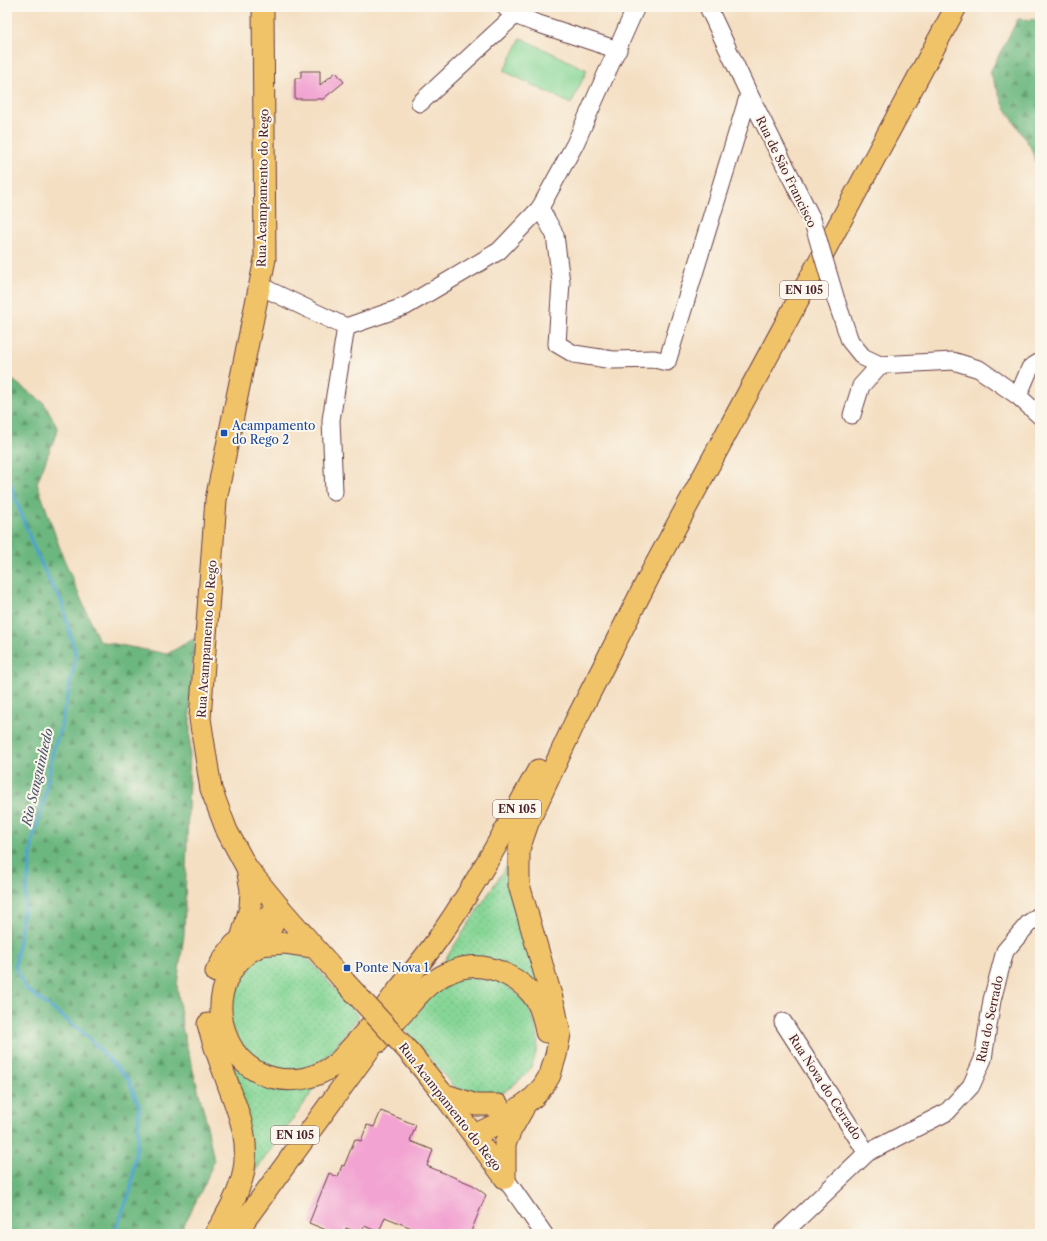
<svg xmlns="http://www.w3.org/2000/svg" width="1047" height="1241" viewBox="0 0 1047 1241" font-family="'Libre Caslon Text',serif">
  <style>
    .grass { fill: url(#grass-dots); stroke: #687a60 }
    .forest { fill: url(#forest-firs); stroke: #5b6b55 }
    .garden { fill: #86d696; stroke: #687a60 }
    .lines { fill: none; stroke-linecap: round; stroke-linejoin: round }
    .stream { stroke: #4ea5cb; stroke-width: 3.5 }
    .building { fill: #f2a3d1 }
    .minor-casing { stroke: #643c42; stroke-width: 19 }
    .major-casing { stroke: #643c42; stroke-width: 23 }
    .minor { stroke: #fff; stroke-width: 17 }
    .major { stroke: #f1c369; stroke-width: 21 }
    .minor-bridge-casing { stroke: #643c42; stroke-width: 19; stroke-linecap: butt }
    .major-bridge-casing { stroke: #643c42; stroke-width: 23; stroke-linecap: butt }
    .minor-bridge { stroke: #fff; stroke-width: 17 }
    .major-bridge { stroke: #f1c369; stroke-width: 21 }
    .transit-dot { fill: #1a4fb4; stroke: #fbf7ec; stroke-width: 1.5 }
    .labels { text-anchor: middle; stroke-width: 4; stroke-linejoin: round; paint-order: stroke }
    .shield { fill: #fbf7ec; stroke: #7f6065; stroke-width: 1 }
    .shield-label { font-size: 11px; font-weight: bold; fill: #4a1f2b }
    .street-label { font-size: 12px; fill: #4a1f2b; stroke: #fbf7ec }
    .transit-label { font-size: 12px; fill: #164399; stroke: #fbf7ec; text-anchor: start }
    .water-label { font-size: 13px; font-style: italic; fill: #4c556b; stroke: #fbf7ec }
  </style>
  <defs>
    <pattern id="grass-dots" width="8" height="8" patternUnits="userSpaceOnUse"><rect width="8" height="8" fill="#86d696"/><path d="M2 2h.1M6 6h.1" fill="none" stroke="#75b781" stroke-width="1.8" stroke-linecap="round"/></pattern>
    <pattern id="forest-firs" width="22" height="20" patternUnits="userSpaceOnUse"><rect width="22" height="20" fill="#6cb77f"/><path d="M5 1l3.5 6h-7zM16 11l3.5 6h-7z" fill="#5b9468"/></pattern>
  </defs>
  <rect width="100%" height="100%" fill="#fbf7ec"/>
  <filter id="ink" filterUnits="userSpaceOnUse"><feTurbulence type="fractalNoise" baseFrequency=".025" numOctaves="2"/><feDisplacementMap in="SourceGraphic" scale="8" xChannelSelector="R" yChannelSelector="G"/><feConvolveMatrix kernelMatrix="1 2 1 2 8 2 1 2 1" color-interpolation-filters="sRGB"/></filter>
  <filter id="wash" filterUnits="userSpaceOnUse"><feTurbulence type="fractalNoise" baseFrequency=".012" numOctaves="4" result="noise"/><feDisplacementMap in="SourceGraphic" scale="16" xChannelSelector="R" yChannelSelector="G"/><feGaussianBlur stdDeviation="0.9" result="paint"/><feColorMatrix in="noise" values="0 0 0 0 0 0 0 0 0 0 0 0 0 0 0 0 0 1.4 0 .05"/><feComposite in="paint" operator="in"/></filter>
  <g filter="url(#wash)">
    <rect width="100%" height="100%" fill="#f4dfc3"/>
    <!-- grass -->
    <g class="grass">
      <polygon points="511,859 545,1004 524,977 441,966"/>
      <polygon points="267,951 300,954 310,960 359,1017 344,1035 333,1051 318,1063 300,1069 281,1070 263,1064 247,1053 226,1018 233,977"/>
      <path d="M463,976c14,0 23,0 36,5 23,9 43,43 38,67 -1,6 -4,16 -7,21 -5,8 -24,23 -33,26 -3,0 -7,0 -9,0 -15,0 -22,-3 -35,-9l-49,-58 16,-18 10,-16z"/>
      <polygon points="223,1055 322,1079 248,1181"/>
    </g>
    <!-- forest -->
    <g class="forest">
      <polygon points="1018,19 1040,20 1040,168 1036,163 1031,148 1004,106 990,72"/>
      <polygon points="7,376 44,403 58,429 37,483 63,557 99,641 167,654 195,638 190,696 190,745 184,935 177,985 183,1032 205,1116 214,1161 205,1183 185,1223 178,1234 7,1234"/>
    </g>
    <!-- garden -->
    <polygon class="garden" points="521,38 587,70 571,104 504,71"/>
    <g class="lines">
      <!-- stream -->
      <polyline class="stream" points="7,475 33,546 52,586 61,600 76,656 60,730 54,747 43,805 33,838 27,887 15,966 25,988 84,1033 128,1079 139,1106 138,1135 131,1189 114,1234"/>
    </g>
    <g id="blocks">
      <!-- building -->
      <g class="building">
        <polygon points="301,71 320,71 320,85 336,72 344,82 323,99 295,99 295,78 301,78"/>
        <polygon points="381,1111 416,1125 410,1141 433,1150 427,1166 473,1185 486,1195 470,1234 426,1234 385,1217 379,1232 364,1226 361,1234 346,1228 344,1234 336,1234 309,1223 329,1173 338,1177 342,1165 344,1166 355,1139 361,1141 367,1125 374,1127"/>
      </g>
    </g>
  </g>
  <g filter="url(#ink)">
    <use href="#blocks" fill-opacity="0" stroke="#643c42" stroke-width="1"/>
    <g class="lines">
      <defs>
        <g id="minor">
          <polyline points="505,7 515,15 533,22 618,50"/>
          <polyline points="708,7 749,94 812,219"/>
          <polyline points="420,103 515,15"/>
          <polyline points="540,208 555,235 561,282 557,344 574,354 613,360 654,359 667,362 749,94"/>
          <polyline points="260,286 346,327 406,306 499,251 540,208 575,144 636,7"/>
          <polyline points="836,300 850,341 863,357 880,365 953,361 979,369 1018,396 1040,416"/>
          <polyline points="1018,396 1030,368 1040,362"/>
          <polyline points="852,415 861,386 880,365"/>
          <polyline points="334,492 331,420 346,327"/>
          <polyline points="783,1022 867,1153"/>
          <polyline points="505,1178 544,1234"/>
          <polyline points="782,1234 867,1153 947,1112 971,1086 983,1059 992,1000 1005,951 1029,923 1040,915"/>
        </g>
        <g id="major">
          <polyline points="263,7 265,259 216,500 200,719 211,789 227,831 247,868 280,908 345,982"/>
          <path d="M280,908c-5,13 -11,27 -20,37 -3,3 -7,5 -11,7 -13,10 -22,24 -26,39 -4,15 -2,30 3,44 17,47 73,58 111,28 5,-4 9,-10 13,-14 17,-18 31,-36 45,-55 16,-20 33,-40 47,-61 36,-52 66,-108 96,-163"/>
          <polyline points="241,939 250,908 251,890 247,868"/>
          <polyline points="259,945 285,943 313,947"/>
          <polyline points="216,972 224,958 234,945 275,912"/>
          <path d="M208,1024l4,14c5,16 11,32 17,49 12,32 22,57 13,92 -6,20 -16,38 -27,55"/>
          <path d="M378,1042c9,-11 19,-22 28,-33 9,-10 16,-20 28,-28 8,-6 23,-13 34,-14 24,-3 55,12 68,33 6,10 8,21 10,32"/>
          <polyline points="410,1053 443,1094 505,1178"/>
          <polyline points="443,1094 476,1105 498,1105"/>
          <polyline points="474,1135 497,1124 534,1097 544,1085 550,1075 556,1055 560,1034 555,1009 519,885 519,849 528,823 575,722 651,573 956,7"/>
          <polyline points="505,1178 505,1144 511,1130 523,1109"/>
          <polyline points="235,1234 385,1028"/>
        </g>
      </defs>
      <!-- minor casing -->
      <use href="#minor" class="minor-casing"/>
      <!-- major casing -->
      <use href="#major" class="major-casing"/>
      <!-- minor -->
      <use href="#minor" class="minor"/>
      <!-- major -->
      <use href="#major" class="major"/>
      <defs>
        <polyline id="minor-bridge" points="812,219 836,300"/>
        <polyline id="major-bridge" points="345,982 410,1053"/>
      </defs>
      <!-- minor-bridge casing -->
      <use href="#minor-bridge" class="minor-bridge-casing"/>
      <!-- major-bridge casing -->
      <use href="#major-bridge" class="major-bridge-casing"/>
      <!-- minor-bridge -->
      <use href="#minor-bridge" class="minor-bridge"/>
      <!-- major-bridge -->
      <use href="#major-bridge" class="major-bridge"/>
    </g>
  </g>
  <!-- markers -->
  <g class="transit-dot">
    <rect x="220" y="429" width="8" height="8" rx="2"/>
    <rect x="343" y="964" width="8" height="8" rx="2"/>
  </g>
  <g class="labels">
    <!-- shield labels -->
    <g class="shield">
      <rect x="780" y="281" width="48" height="18" rx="3"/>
      <rect x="493" y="800" width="48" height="18" rx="3"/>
      <rect x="271" y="1126" width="48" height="18" rx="3"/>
    </g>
    <g class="shield-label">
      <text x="804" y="294">EN 105</text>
      <text x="517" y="813">EN 105</text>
      <text x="295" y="1139">EN 105</text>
    </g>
    <!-- street labels -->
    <g class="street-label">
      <text transform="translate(786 172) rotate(64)" y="4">Rua de São Francisco</text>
      <text transform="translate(263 188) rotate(-89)" y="4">Rua Acampamento do Rego</text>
      <text transform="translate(207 639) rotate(-86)" y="4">Rua Acampamento do Rego</text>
      <text transform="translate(990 1019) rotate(-78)" y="4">Rua do Serrado</text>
      <text transform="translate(825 1087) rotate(57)" y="4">Rua Nova do Cerrado</text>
      <text transform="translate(450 1107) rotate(52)" y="4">Rua Acampamento do Rego</text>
    </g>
    <!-- transit labels -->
    <g class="transit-label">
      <text x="232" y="430">Acampamento<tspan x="232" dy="14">do Rego 2</tspan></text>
      <text x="355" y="972">Ponte Nova 1</text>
    </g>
    <!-- water labels -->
    <g class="water-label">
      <text transform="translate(37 777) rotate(-77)" y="5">Rio Sanguinhedo</text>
    </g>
  </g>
  <!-- margin -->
  <rect width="1047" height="1241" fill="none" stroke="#fbf7ec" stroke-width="24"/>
</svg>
